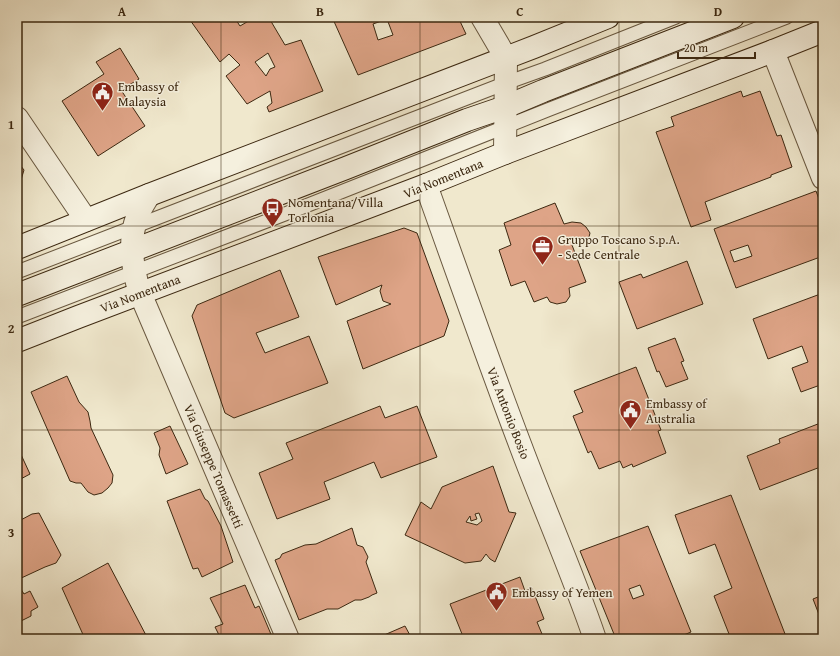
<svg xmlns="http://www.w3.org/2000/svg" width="840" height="656" viewBox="0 0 840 656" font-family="'Gentium Book Plus',serif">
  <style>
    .building { fill: #dea487; stroke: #3c2811; fill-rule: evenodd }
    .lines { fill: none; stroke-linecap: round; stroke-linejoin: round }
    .lane-casing { stroke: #695840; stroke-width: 15 }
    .street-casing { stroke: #695840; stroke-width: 24 }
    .secondary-casing { stroke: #3c2811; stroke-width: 24 }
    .lane { stroke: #f5f0de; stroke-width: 13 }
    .street { stroke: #f5f0de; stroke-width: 22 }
    .secondary { stroke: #f5f0de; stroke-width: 22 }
    .grid { fill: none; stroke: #3c2811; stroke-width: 1; stroke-opacity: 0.55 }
    .labels { text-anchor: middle; stroke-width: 3; stroke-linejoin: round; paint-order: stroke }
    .poi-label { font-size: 13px; fill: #3c2811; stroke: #f5f0de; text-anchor: start }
    .street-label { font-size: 13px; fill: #3c2811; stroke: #f5f0de }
    .neatline { fill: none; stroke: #3c2811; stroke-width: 1.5 }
    .grid-label { font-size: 13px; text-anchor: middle; font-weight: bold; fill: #3c2811 }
  </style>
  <rect width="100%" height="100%" fill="#f0e8cd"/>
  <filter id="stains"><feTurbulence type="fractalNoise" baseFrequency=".005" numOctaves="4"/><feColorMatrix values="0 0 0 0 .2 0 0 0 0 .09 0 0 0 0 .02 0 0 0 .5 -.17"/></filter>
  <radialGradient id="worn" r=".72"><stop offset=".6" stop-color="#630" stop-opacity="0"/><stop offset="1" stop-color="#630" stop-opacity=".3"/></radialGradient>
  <!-- building -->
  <g class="building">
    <path d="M193,17h41l6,9 12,-7 -1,-2h20l-2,1 16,27 16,-5 22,51 -54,21 -2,-5 5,-4 -2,-12 -23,13 -21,-28 14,-11 -11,-11 -9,8 -30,-42 3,-2zM268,53l7,14 -5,2 -4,7 -11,-14z"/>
    <path d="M332,17h126l8,17 -108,41zM387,19l6,16 -15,5 -5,-16z"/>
    <polygon points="120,48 139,79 121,90 145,126 98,156 62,101 104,74 96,62"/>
    <polygon points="741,91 743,97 760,91 777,136 781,135 792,167 771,175 771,177 705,202 711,220 691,227 656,132 674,126 671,117"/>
    <polygon points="17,161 24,170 17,193"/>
    <path d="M816,191l7,19v46l-87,32 -22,-59zM748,245l4,11 -18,6 -4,-11z"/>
    <polygon points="555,203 564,224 572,222 581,223 586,227 590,233 588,241 572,245 586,282 569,288 570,296 566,302 557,304 550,302 547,297 534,302 525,281 511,286 499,250 511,245 504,223"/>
    <polygon points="404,228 417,233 449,321 444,336 363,369 347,321 391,304 383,301 380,291 382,285 336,305 318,257"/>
    <polygon points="687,261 703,304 637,329 619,282 641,274 643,278"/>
    <polygon points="280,270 299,317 256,333 265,353 309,336 328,383 234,418 225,413 192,316 197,305"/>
    <polygon points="823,293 823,384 801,392 792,368 808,362 802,346 768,359 753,319"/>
    <polygon points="675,338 684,361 681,362 688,379 666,387 659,371 657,372 648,348"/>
    <polygon points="636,367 661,430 658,431 666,453 633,467 632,464 623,468 620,461 599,469 591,451 588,453 573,416 583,412 574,391"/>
    <polygon points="67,376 79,402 88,412 90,421 91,428 113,475 112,483 108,488 102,493 94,495 88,492 81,483 76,483 70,481 31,392"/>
    <polygon points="380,406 385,418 417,406 437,457 381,478 374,462 324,482 330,499 277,519 259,473 293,459 286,443"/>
    <polygon points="823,422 823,466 760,490 747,456 780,443 779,439"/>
    <polygon points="170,426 188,464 166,474 159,455 160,448 154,433"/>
    <polygon points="17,446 30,474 17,481"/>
    <path d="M493,466l16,46 7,1 -21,49 -5,-3 -4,-5 -5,7 -16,2 -60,-28 16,-33 10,7 11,-22zM479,513l3,8 -5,4 -11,-3 4,-6 1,5 6,-2 -2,-5z"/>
    <polygon points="200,489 205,499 208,501 221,526 233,562 202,577 198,568 193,569 167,501"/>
    <polygon points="731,495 787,639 731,639 714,596 732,588 715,544 689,554 675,515"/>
    <polygon points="39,513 61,555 56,563 45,567 17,580 17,522 32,514"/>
    <path d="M648,526l43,106 -17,7h-58l-36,-88zM640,585l4,10 -11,4 -4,-10z"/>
    <polygon points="352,528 357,545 363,547 368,557 366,562 377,593 372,595 369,597 361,600 355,600 338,609 327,609 299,620 275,560 280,558 282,554 305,545 316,544"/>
    <polygon points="108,563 148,639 85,639 62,588"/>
    <polygon points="520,577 525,591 532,588 544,619 537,622 542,634 530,639 464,639 450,604"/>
    <polygon points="17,583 24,594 30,591 38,607 31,611 31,616 17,623"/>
    <polygon points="245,585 255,608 259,606 273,639 221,639 215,627 223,624 210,598"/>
    <polygon points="823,595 823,625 813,599"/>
    <polygon points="405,626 412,639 375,639"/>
  </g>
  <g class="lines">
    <defs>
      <g id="lane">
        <polyline points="17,272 506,83 545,69 676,17"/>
        <polyline points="17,317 298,209 550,109 787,17"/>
      </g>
      <g id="street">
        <polyline points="482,17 506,58 505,153"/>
        <polyline points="773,51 823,178"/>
        <polyline points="17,118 86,220"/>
        <path d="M426,185c31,87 62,175 95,262 24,64 52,127 74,192"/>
        <path d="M149,195c-4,7 -9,14 -12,22 -9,25 -5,51 3,76l148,346"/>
      </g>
      <g id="secondary">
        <polyline points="17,248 149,195 534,47 608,17"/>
        <polyline points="17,295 346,168 467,120 505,107 543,91 733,17"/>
        <polyline points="17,341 78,317 426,185 505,153 773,51 823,31"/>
      </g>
    </defs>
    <!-- lane casing -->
    <use href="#lane" class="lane-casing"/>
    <!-- street casing -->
    <use href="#street" class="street-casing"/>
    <!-- secondary casing -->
    <use href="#secondary" class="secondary-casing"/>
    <!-- lane -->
    <use href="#lane" class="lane"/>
    <!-- street -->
    <use href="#street" class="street"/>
    <!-- secondary -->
    <use href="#secondary" class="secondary"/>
  </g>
  <!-- grid -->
  <path class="grid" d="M221,17v622M420,17v622M619,17v622M17,226h806M17,430h806"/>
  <!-- icons -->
  <defs>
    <symbol id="civic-pin" viewBox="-11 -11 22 30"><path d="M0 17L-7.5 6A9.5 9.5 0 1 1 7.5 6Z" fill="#8f2418" stroke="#f5f0de"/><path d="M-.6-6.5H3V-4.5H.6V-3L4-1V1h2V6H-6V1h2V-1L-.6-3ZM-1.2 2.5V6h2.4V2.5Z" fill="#fff"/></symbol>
    <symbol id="bus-pin" viewBox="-11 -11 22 30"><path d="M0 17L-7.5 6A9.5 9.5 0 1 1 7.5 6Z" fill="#8f2418" stroke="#f5f0de"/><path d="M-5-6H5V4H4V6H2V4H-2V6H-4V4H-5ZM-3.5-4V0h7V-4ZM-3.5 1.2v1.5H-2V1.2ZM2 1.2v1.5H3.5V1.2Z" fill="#fff"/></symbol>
    <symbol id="office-pin" viewBox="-11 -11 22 30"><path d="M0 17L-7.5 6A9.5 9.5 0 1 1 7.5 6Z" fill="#8f2418" stroke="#f5f0de"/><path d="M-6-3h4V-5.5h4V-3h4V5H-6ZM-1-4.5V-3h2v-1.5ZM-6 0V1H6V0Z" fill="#fff"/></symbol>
  </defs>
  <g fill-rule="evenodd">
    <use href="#civic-pin" x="90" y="80" width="25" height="34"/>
    <use href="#bus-pin" x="260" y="196" width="25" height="34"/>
    <use href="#office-pin" x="530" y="234" width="25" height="34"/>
    <use href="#civic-pin" x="618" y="398" width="25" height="34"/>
    <use href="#civic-pin" x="484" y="580" width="25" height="34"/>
  </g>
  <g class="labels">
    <!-- poi labels -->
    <g class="poi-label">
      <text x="118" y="91">Embassy of<tspan x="118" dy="15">Malaysia</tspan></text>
      <text x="288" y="207">Nomentana/Villa<tspan x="288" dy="15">Torlonia</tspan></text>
      <text x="558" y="244">Gruppo Toscano S.p.A.<tspan x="558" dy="15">- Sede Centrale</tspan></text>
      <text x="646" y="408">Embassy of<tspan x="646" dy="15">Australia</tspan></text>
      <text x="512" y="597">Embassy of Yemen</text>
    </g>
    <!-- street labels -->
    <g class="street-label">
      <text transform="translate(443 178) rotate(-22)" y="5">Via Nomentana</text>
      <text transform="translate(140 293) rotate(-21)" y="5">Via Nomentana</text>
      <text transform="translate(509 413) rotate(69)" y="5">Via Antonio Bosio</text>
      <text transform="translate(214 466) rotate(67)" y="5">Via Giuseppe Tomassetti</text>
    </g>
  </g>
  <!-- margin -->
  <rect width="840" height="656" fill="none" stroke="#f0e8cd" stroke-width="44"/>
  <!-- scale -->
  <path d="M678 52v6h77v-6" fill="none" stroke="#3c2811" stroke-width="2"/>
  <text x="684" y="52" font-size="12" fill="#3c2811" stroke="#f5f0de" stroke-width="3" paint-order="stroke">20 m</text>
  <rect x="22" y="22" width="796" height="612" class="neatline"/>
  <g class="grid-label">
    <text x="122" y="16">A</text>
    <text x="320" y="16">B</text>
    <text x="520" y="16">C</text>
    <text x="718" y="16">D</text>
    <text x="11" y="129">1</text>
    <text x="11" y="333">2</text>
    <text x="11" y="537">3</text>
  </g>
  <rect width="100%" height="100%" filter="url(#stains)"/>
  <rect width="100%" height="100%" fill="url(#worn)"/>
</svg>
